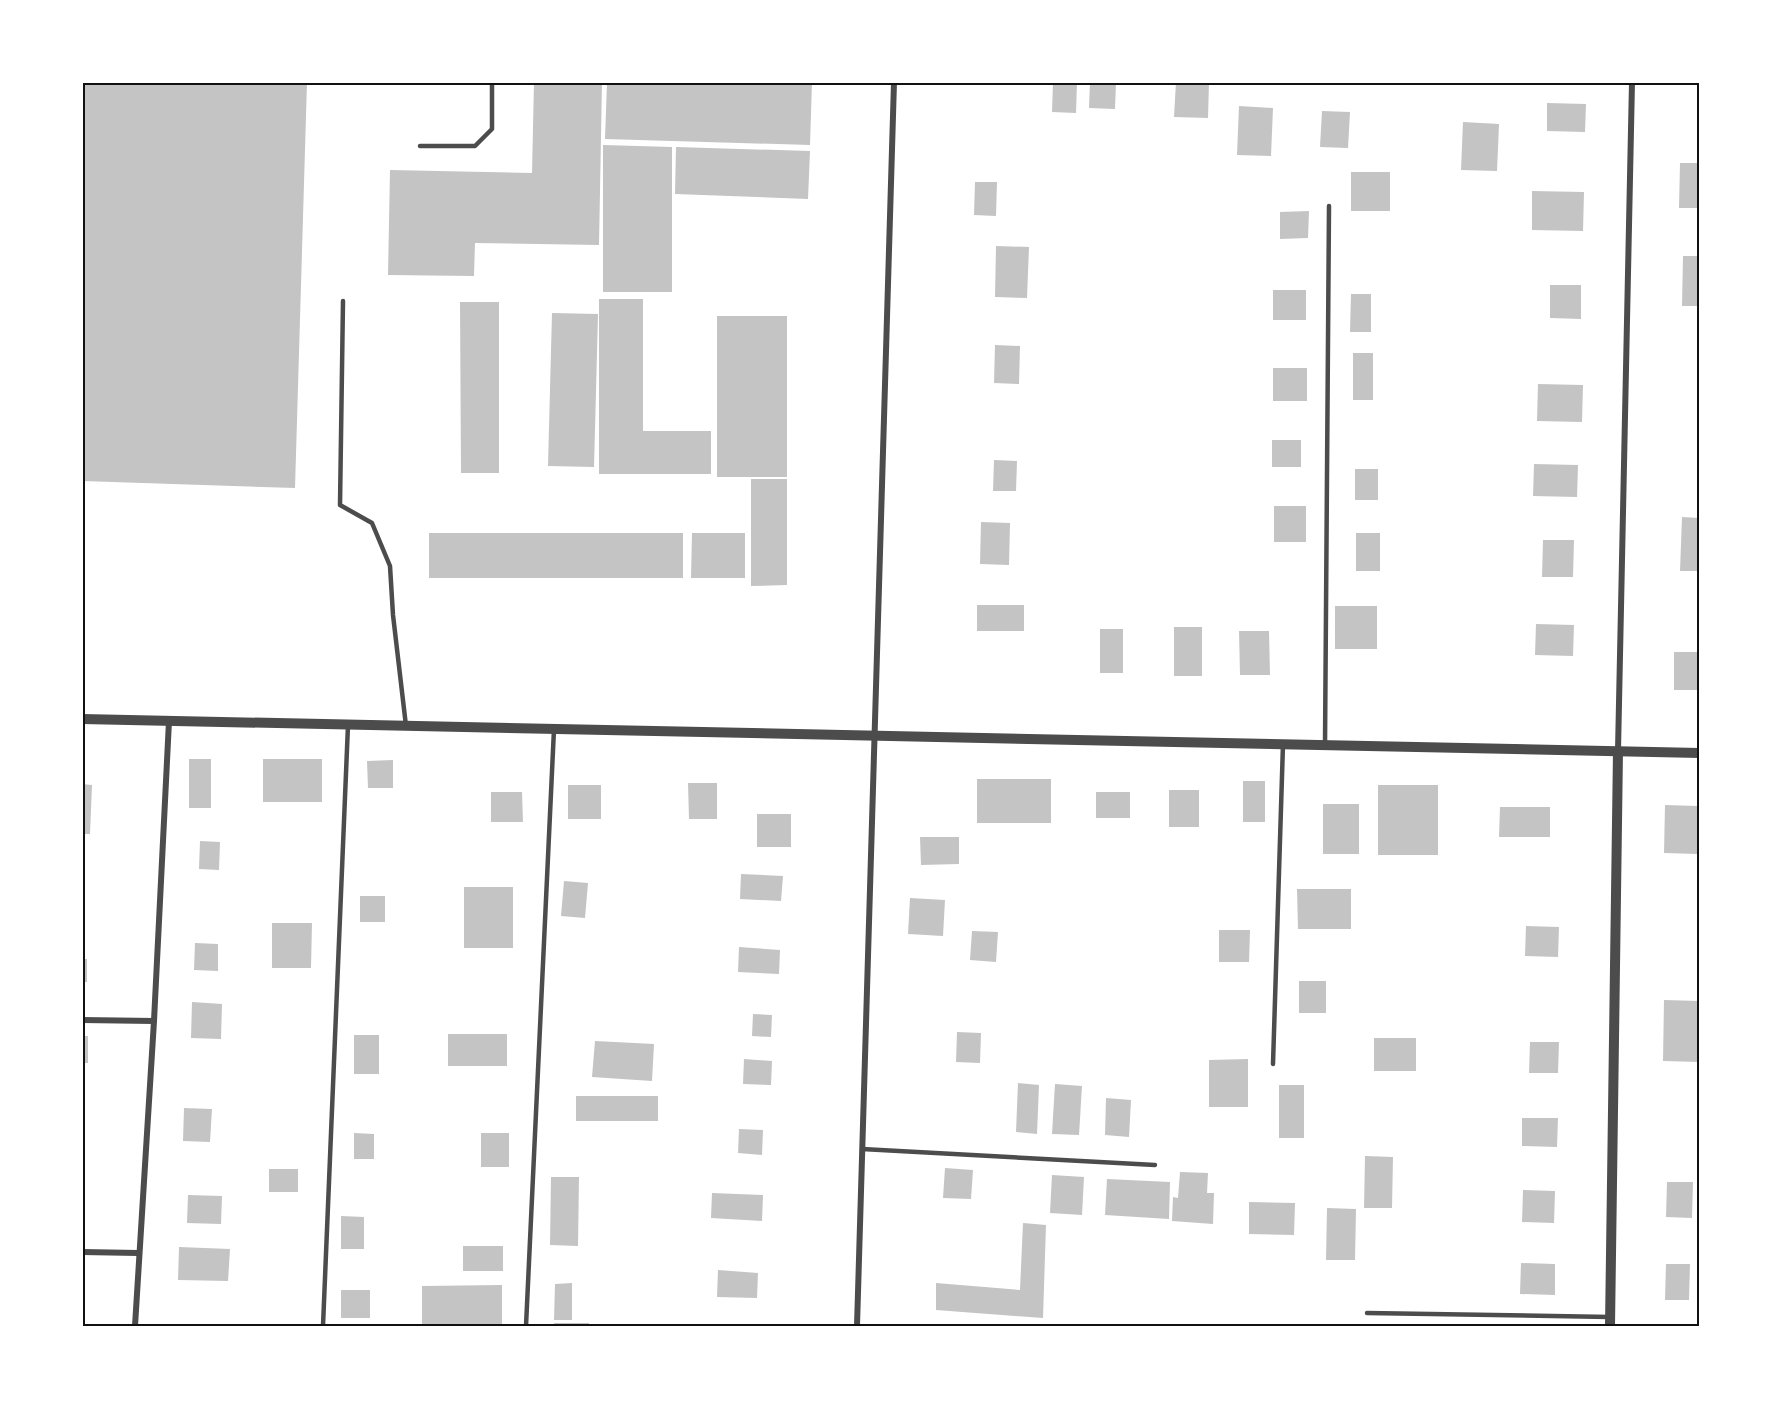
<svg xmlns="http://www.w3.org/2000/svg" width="1782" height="1409" viewBox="0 0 1782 1409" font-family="'Nunito Sans',sans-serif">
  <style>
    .building { fill: #c4c4c4 }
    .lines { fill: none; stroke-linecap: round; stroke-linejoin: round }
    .service { stroke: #4c4c4c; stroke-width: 4.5 }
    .minor { stroke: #4c4c4c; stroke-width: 6 }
    .tertiary { stroke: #4c4c4c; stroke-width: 10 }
    .neatline { fill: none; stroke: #111; stroke-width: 2 }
  </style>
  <rect width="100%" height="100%" fill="#fff"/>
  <!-- building -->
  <g class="building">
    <polygon points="82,82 307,82 295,488 82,481"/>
    <polygon points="534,82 602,82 599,245 475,243 474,276 388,275 390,170 532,173"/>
    <polygon points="607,82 812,82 810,145 605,139"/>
    <polygon points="1053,82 1077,82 1076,113 1052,112"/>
    <polygon points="1090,82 1116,82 1115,109 1089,108"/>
    <polygon points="1176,82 1209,82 1208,118 1174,117"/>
    <polygon points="1547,103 1586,104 1585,132 1547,131"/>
    <polygon points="1239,106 1273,108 1271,156 1237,155"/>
    <polygon points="1322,111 1350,112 1348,148 1320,147"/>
    <polygon points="1463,122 1499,124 1497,171 1461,170"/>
    <polygon points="603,145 672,147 672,292 603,292"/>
    <polygon points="676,147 810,151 808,199 675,194"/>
    <polygon points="1680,163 1700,163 1700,208 1679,208"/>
    <rect x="1351" y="172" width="39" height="39"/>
    <polygon points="975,182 997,182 996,216 974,215"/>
    <polygon points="1532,191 1584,192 1583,231 1532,230"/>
    <polygon points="1309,211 1308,238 1280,239 1280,212"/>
    <polygon points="996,246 1029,247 1027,298 995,297"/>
    <polygon points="1683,256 1700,256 1700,306 1682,306"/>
    <polygon points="1550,285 1581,285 1581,319 1550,318"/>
    <rect x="1273" y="290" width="33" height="30"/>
    <polygon points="1351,294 1371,294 1371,332 1350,332"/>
    <polygon points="599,299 643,299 643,431 711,431 711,474 599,474"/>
    <polygon points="460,302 499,302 499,473 461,473"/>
    <polygon points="552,313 598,314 594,467 548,466"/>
    <rect x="717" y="316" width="70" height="161"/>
    <polygon points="995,345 1020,346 1019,384 994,383"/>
    <rect x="1353" y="353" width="20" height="47"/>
    <rect x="1273" y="368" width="34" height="33"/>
    <polygon points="1538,384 1583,385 1582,422 1537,421"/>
    <rect x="1272" y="440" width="29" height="27"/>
    <polygon points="994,460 1017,461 1016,491 993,491"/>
    <polygon points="1534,464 1578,465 1577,497 1533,496"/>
    <rect x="1355" y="469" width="23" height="31"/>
    <polygon points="751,479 787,479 787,585 751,586"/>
    <rect x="1274" y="506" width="32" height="36"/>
    <polygon points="1682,517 1700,518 1700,571 1680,571"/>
    <polygon points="981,522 1010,523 1009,565 980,564"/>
    <rect x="429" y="533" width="254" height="45"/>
    <polygon points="692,533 745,533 745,578 691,578"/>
    <rect x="1356" y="533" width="24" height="38"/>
    <polygon points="1543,540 1574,540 1573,577 1542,577"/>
    <rect x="977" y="605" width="47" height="26"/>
    <rect x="1335" y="606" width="42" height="43"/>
    <polygon points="1536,624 1574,625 1573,656 1535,655"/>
    <rect x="1174" y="627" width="28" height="49"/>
    <rect x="1100" y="629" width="23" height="44"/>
    <polygon points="1239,631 1269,631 1270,675 1240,675"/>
    <rect x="1674" y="652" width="26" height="38"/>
    <rect x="189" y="759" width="22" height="49"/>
    <rect x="263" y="759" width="59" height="43"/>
    <polygon points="393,760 393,788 368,788 367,761"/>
    <rect x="977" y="779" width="74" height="44"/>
    <rect x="1243" y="781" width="22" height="41"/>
    <polygon points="688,783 717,783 717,819 689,819"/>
    <polygon points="82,784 92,785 90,834 82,834"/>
    <rect x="568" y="785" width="33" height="34"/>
    <rect x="1378" y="785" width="60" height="70"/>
    <rect x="1169" y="790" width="30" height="37"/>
    <polygon points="491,792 522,792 523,822 491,822"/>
    <rect x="1096" y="792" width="34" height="26"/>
    <rect x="1323" y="804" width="36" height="50"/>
    <polygon points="1665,805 1698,806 1697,854 1664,853"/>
    <polygon points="1500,807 1550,807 1550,837 1499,837"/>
    <rect x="757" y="814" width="34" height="33"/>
    <polygon points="920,837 959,837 959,864 921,865"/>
    <polygon points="200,841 220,842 219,870 199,869"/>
    <polygon points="741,874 783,876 781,901 740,899"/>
    <polygon points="564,881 588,883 585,918 561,916"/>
    <rect x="464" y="887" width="49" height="61"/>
    <polygon points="1297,889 1351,889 1351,929 1298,929"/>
    <rect x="360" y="896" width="25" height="26"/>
    <polygon points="910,898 945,900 943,936 908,934"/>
    <polygon points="272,923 312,923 311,968 272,968"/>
    <polygon points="1526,926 1559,927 1558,957 1525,956"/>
    <polygon points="1219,930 1250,930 1249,962 1219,962"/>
    <polygon points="972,931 998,932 996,962 970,960"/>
    <polygon points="195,943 218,944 218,971 194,970"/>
    <polygon points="739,947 780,950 779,974 738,972"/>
    <rect x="82" y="959" width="5" height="23"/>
    <rect x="1299" y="981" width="27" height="32"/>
    <polygon points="1664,1000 1700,1001 1700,1062 1663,1061"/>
    <polygon points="192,1002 222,1004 221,1039 191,1038"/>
    <polygon points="753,1014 772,1015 771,1037 752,1036"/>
    <polygon points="957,1032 981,1033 980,1063 956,1062"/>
    <rect x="448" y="1034" width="59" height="32"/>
    <rect x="354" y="1035" width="25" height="39"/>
    <rect x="82" y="1036" width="6" height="27"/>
    <rect x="1374" y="1038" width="42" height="33"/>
    <polygon points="595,1041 654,1044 652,1081 592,1077"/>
    <polygon points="1530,1042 1559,1042 1558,1073 1529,1073"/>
    <polygon points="744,1059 772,1061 771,1085 743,1084"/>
    <polygon points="1248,1059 1248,1107 1209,1107 1209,1060"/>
    <polygon points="1018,1083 1039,1085 1037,1134 1016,1132"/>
    <polygon points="1055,1084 1082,1086 1079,1135 1052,1134"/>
    <rect x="1279" y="1085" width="25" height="53"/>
    <rect x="576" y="1096" width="82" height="25"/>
    <polygon points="1106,1098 1131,1100 1129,1137 1105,1135"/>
    <polygon points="184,1108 212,1109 210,1142 183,1141"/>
    <polygon points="1522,1118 1558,1118 1557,1147 1522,1146"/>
    <polygon points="739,1129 763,1130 762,1155 738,1153"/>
    <polygon points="354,1133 374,1134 374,1159 354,1159"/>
    <rect x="481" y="1133" width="28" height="34"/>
    <polygon points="1365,1156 1393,1157 1392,1208 1364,1208"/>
    <polygon points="945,1168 973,1170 971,1199 943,1198"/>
    <rect x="269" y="1169" width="29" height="23"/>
    <polygon points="1180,1172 1208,1173 1207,1193 1214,1193 1213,1224 1172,1221 1173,1197 1178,1198"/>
    <polygon points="1052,1175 1084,1177 1082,1215 1050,1213"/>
    <polygon points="551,1177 579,1177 578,1246 550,1245"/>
    <polygon points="1107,1179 1170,1182 1169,1219 1105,1215"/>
    <polygon points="1667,1182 1693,1182 1692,1218 1666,1217"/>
    <polygon points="1523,1190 1555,1191 1554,1223 1522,1222"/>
    <polygon points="712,1193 763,1195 762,1221 711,1218"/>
    <polygon points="188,1195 222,1196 221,1224 187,1223"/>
    <polygon points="1249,1202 1295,1203 1294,1235 1249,1234"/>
    <polygon points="1327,1208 1356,1209 1355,1260 1326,1260"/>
    <polygon points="341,1216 364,1217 364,1249 341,1249"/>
    <polygon points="1023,1223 1046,1225 1043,1318 936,1310 936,1283 1020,1290"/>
    <rect x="463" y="1246" width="40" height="25"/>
    <polygon points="179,1247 230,1249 228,1281 178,1280"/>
    <polygon points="1521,1263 1555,1264 1555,1295 1520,1294"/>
    <polygon points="1666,1264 1690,1264 1689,1300 1665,1300"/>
    <polygon points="718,1270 758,1273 757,1298 717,1297"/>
    <polygon points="572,1283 572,1320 554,1320 555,1284"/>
    <polygon points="502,1285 502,1326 422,1326 422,1286"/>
    <rect x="341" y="1290" width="29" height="28"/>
    <rect x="554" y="1323" width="35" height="3"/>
  </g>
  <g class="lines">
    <!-- service -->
    <g class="service">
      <polyline points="420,146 475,146 492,129 492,82"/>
      <polyline points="343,301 340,505 372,523 390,566 393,615 406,726"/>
      <polyline points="1325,745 1329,206"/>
      <polyline points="1273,1064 1283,744"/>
      <polyline points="862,1149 1155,1165"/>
      <polyline points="1367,1313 1610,1317"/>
      <polyline points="323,1326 348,725"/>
      <polyline points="526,1326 554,729"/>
    </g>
    <!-- minor -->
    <g class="minor">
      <polyline points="1618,751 1632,82"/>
      <polyline points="82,1020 154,1021"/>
      <polyline points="82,1252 138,1253"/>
      <polyline points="135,1326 154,1021 169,721"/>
      <polyline points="857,1326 894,82"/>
    </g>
    <!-- tertiary -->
    <g class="tertiary">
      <polyline points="82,719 1700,753"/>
      <polyline points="1610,1326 1618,751"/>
    </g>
  </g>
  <!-- border -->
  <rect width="1782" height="1409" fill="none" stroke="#ffffff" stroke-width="168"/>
  <rect x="84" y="84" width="1614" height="1241" class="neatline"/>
</svg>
